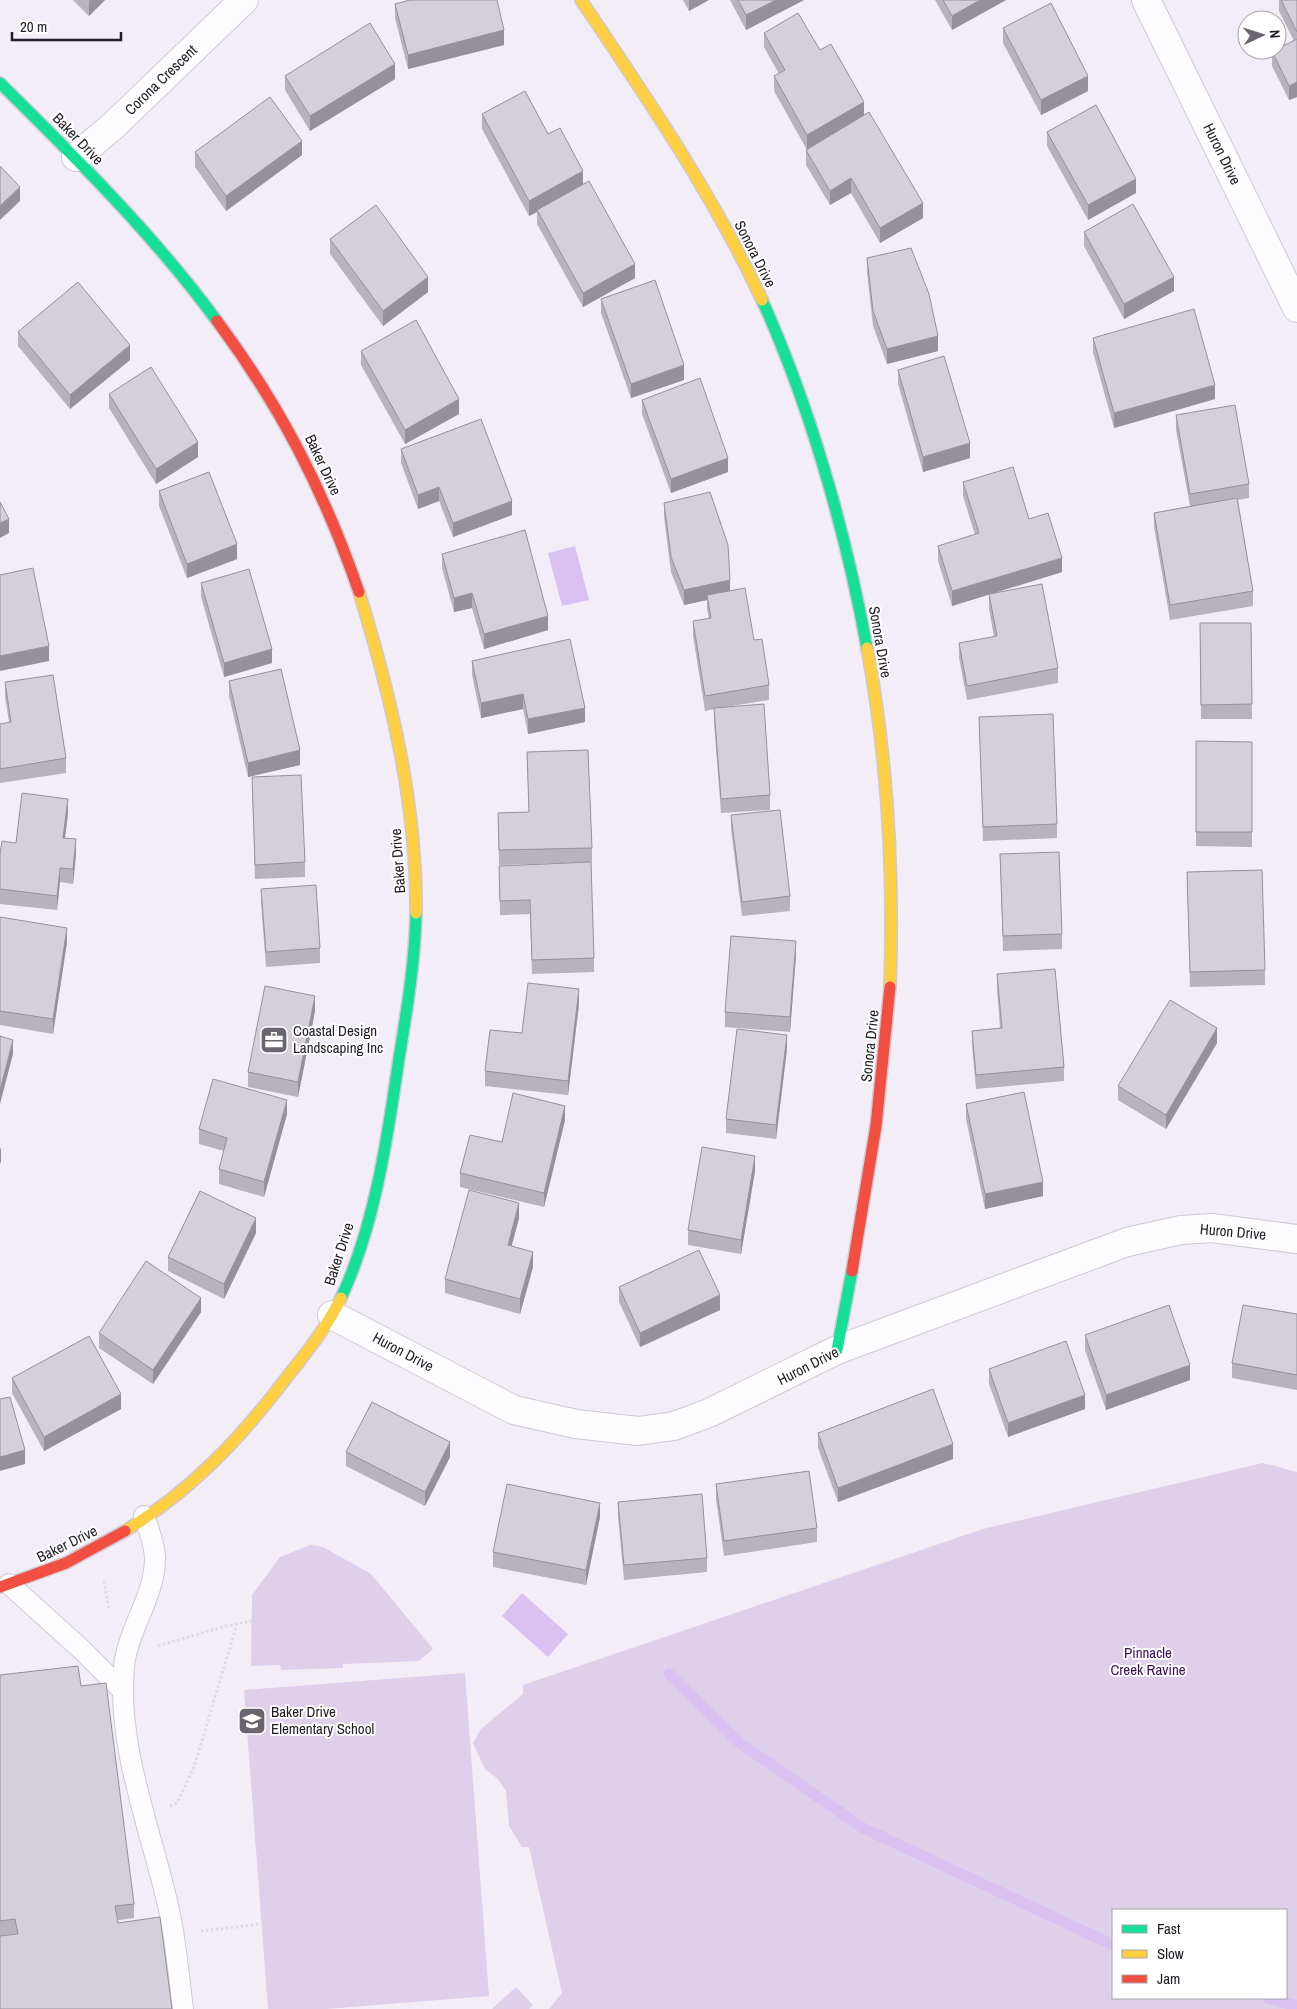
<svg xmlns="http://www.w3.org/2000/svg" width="1297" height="2009" viewBox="0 0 1297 2009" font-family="'Archivo Narrow',sans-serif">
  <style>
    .green { fill: #decfeb; fill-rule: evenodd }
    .water { fill: #dbc0f2 }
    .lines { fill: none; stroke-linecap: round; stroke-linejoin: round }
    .stream { stroke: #dbc0f2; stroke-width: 11 }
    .lane-casing { stroke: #cec9d2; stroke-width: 22 }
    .street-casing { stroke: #cec9d2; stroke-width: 30 }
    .fast-casing { stroke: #cec9d2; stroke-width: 14 }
    .slow-casing { stroke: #cec9d2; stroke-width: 14 }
    .jam-casing { stroke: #cec9d2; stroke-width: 14 }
    .path { stroke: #dfdce0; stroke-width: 3; stroke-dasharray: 2.5 2.5; stroke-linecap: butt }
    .lane { stroke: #fdfcfe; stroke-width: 20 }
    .street { stroke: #fdfcfe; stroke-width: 28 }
    .fast { stroke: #16e098; stroke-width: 11 }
    .slow { stroke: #ffcf43; stroke-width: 11 }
    .jam { stroke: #f24e42; stroke-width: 11 }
    .wall { fill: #b7b2bb }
    .shaded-wall { fill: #959198 }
    .building { fill: #d5cfd9; stroke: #959198 }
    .labels { text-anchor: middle; stroke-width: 4; stroke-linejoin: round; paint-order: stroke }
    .street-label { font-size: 15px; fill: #211c25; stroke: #fff }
    .poi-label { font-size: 15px; fill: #211c25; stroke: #fff; text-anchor: start }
    .park-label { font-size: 15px; fill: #3e0d5b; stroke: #fff }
  </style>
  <rect width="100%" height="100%" fill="#f3edf8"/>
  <!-- green -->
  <g class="green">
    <path d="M1263,1463l34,9v537h-748l13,-16 -33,-146h-7l-13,-21 -3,-35 -8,-12 -13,-10 -12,-26 8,-14 42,-35v-9l460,-156zM1286,1910v88h-173v-88z"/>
    <polygon points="310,1545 323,1547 371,1574 433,1649 419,1661 343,1664 343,1668 281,1670 280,1665 251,1666 252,1595 280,1557"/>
    <polygon points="465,1673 489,1996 326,2009 268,2009 244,1690"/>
    <polygon points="516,1987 533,2005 529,2009 492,2009"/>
  </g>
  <!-- water -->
  <g class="water">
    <polygon points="575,546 589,600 562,606 548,553"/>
    <polygon points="522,1593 568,1634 548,1657 502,1616"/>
  </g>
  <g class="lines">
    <!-- stream -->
    <g class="stream">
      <polyline points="669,1674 740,1743 863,1828 1113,1945"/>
      <polyline points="1268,1998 1297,2006"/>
    </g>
    <defs>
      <g id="lane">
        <path d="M144,1516c5,13 10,27 11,41 1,37 -27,72 -31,109 -7,77 23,153 41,227 10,38 13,77 18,116"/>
        <polyline points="9,1584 82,1650 123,1691"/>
      </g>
      <g id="street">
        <polyline points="1146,0 1297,308"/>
        <polyline points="76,157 114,125 244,0"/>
        <polyline points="332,1315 514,1410 576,1424 638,1431 674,1426 709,1413 837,1350 1127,1242 1181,1230 1212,1228 1297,1239"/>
      </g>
      <g id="fast">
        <path d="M0,83c76,75 153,151 217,238"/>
        <path d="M762,300c48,106 84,233 105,348"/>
        <path d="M341,1298c33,-70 46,-157 57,-233 8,-50 17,-101 18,-152"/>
        <polyline points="837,1350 852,1271"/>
      </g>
      <g id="slow">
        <path d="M581,0c65,97 132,194 181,300"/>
        <path d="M359,592c32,104 58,212 57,321"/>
        <path d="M867,648c21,112 27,225 23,339"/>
        <path d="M125,1531c66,-40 116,-93 162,-154 20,-25 40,-50 54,-79"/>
      </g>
      <g id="jam">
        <path d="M217,321c64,86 107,170 142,271"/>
        <polyline points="852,1271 876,1126 890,987"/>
        <polyline points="0,1587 66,1563 125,1531"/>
      </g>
    </defs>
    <!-- lane casing -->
    <use href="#lane" class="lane-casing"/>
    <!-- street casing -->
    <use href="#street" class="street-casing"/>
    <!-- fast casing -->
    <use href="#fast" class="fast-casing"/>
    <!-- slow casing -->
    <use href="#slow" class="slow-casing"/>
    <!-- jam casing -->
    <use href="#jam" class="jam-casing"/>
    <!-- path -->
    <g class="path">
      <polyline points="104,1581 109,1611"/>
      <polyline points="158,1646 226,1626 252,1621"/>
      <polyline points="170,1806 177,1803 194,1767 237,1624"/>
      <polyline points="201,1931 261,1924"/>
    </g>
    <!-- lane -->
    <use href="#lane" class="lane"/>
    <!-- street -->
    <use href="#street" class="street"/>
    <!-- fast -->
    <use href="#fast" class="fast"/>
    <!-- slow -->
    <use href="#slow" class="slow"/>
    <!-- jam -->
    <use href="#jam" class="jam"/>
  </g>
  <!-- wall -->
  <g class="wall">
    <polygon points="73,0 105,0 89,16"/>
    <polygon points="683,0 709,0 689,11"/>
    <polygon points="730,0 804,0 746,30"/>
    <polygon points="935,0 1006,0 952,30"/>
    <polygon points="1279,0 1297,0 1297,97 1289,100 1272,66 1272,51 1294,41 1279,11"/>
    <polygon points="395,4 504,45 408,69 395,18"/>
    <polygon points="1003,28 1088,91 1041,115 1003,43"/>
    <polygon points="764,33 820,50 864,115 923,218 880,243 851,193 830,205 806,165 806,150 807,150 774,91 774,76 779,74 764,47"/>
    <polygon points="285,76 395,79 310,131 285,90"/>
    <polygon points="482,114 548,134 583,184 635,278 583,307 537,224 537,212 529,216 482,129"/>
    <polygon points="1047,132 1136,193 1088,220 1047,146"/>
    <polygon points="195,152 302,155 226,211 195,167"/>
    <polygon points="1084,232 1174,291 1124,319 1084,246"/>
    <polygon points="330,239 428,292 383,326 330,254"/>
    <polygon points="867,258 938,351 887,364 873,326 867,272"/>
    <polygon points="601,299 684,380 631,398 601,313"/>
    <polygon points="18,332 130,360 70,409 18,346"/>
    <polygon points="1093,338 1215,399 1114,428 1093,352"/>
    <polygon points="361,351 459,414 405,444 361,365"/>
    <polygon points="898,370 970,458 923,472 898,384"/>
    <polygon points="109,394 198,457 156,484 109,408"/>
    <polygon points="642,400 728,472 671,493 642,414"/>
    <polygon points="1176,415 1249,484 1249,498 1238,500 1253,591 1253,606 1170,620 1154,527 1154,513 1190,506 1176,430"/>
    <polygon points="401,449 512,515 453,537 439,501 418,509 401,463"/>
    <polygon points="963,482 1029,519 1062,572 952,606 938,561 938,546 975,535 963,496"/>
    <polygon points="159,491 237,559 187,578 159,506"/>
    <polygon points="664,503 730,591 754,640 769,685 769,700 725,707 770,795 770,810 721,813 714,723 714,709 705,711 693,636 693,621 709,619 707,609 707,600 684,605 671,572 664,517"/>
    <polygon points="442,554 548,630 484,649 472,608 454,612 442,568"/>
    <polygon points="201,583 272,663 224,677 201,597"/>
    <polygon points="989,594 1058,668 1058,683 967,700 959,658 959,643 994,637 989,609"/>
    <polygon points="1200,623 1251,623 1252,719 1201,719"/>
    <polygon points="472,661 585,722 528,734 523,709 481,718 472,675"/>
    <polygon points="229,681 300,765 248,777 229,696"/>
    <polygon points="5,682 66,758 66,773 0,783 0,724 9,722 5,697"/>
    <polygon points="979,717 1057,824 1057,838 983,841"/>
    <polygon points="1196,741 1252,742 1252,847 1196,846"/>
    <polygon points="527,752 592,848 592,862 499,865 498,813 529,812"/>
    <polygon points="252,777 305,862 305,877 255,879"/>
    <polygon points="68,813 65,838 76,854 73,884 60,882 57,910 0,904 0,854 16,843"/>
    <polygon points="731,815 790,896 790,911 742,916 731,829"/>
    <polygon points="1000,854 1062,934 1062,949 1003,951"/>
    <polygon points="499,866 594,958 594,972 532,974 530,914 500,915"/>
    <polygon points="1187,872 1265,970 1265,985 1190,987"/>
    <polygon points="261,889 320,948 320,963 266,967 261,903"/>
    <polygon points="0,917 67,942 53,1034 0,1025"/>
    <polygon points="796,955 790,1032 725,1027 725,1012"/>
    <polygon points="997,974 1064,1067 1064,1081 976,1089 972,1045 972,1031 1000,1028 997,989"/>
    <polygon points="579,1004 568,1095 485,1086 485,1071 522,1033"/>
    <polygon points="315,1011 298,1097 248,1087 248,1072"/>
    <polygon points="1217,1043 1166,1129 1118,1100 1118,1086"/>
    <polygon points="787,1049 776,1139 726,1133 726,1119"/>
    <polygon points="966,1104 1043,1196 985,1209 966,1119"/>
    <polygon points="287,1114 264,1197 219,1184 219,1169 224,1151 199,1144 199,1129"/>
    <polygon points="565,1120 544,1207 460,1187 460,1173 502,1142"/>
    <polygon points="755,1171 741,1254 688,1245 688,1230"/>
    <polygon points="519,1218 511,1246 533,1267 520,1314 445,1293 445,1279"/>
    <polygon points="256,1233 224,1299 168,1271 168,1257"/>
    <polygon points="619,1287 720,1310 640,1347 619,1302"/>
    <polygon points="201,1312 153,1384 99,1348 99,1333"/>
    <polygon points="1297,1314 1297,1390 1232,1378 1232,1363"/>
    <polygon points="1085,1335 1190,1380 1106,1410 1085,1350"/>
    <polygon points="989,1369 1085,1409 1008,1437 989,1384"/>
    <polygon points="12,1378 121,1409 44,1451 12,1393"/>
    <polygon points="818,1433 953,1459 838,1502 818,1448"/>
    <polygon points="346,1452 450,1457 425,1506 346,1466"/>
    <polygon points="716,1484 817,1528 817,1542 724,1556 716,1499"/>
    <polygon points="618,1502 707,1558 707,1572 624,1580 618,1516"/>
    <polygon points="600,1517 586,1585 493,1567 493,1552"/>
    <polygon points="0,1675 81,1686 134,1904 134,1918 0,1936"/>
  </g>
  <!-- shaded-wall -->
  <g class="shaded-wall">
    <polygon points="90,0 105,0 89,16 89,2"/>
    <polygon points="689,0 709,0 689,11"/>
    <polygon points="776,0 804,0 746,30 746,15"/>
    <polygon points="980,0 1006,0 952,30 952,16"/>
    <polygon points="504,30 504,45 408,69 408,55"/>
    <polygon points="395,64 395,79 310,131 310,116"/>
    <polygon points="1088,76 1088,91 1041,115 1041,100"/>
    <polygon points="1297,82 1297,97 1289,100 1289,86"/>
    <polygon points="864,102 864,117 807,150 807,135"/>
    <polygon points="302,141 302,155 226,211 226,196"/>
    <polygon points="583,171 583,186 537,210 537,212 529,216 529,201"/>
    <polygon points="851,178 851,193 830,205 830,191"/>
    <polygon points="1136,179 1136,193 1088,220 1088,205"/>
    <polygon points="20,187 20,201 0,220 0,206"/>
    <polygon points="923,203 923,218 880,243 880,228"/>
    <polygon points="635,264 635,278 583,307 583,293"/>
    <polygon points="428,277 428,292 383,326 383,311"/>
    <polygon points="1174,277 1174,291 1124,319 1124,304"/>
    <polygon points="938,336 938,351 887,364 887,349"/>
    <polygon points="130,345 130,360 70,409 70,395"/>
    <polygon points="684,365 684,380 631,398 631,384"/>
    <polygon points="1215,385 1215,399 1114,428 1114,413"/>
    <polygon points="459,399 459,414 405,444 405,430"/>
    <polygon points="198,442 198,457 156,484 156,469"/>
    <polygon points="970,443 970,458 923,472 923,457"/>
    <polygon points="728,458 728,472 671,493 671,479"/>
    <polygon points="439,487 439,501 418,509 418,495"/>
    <polygon points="512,501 512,515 453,537 453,523"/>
    <polygon points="9,519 9,533 0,538 0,523"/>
    <polygon points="237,544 237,559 187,578 187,564"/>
    <polygon points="1062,558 1062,572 952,606 952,591"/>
    <polygon points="730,580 730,594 707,595 707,600 684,605 684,590"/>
    <polygon points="472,593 472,608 454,612 454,598"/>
    <polygon points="548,616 548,630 484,649 484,634"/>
    <polygon points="49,646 49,661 0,671 0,656"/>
    <polygon points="272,649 272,663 224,677 224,663"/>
    <polygon points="523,694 523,709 481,718 481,703"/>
    <polygon points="585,708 585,722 528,734 528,719"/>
    <polygon points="300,750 300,765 248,777 248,763"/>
    <polygon points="68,799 68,813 63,853 63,838"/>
    <polygon points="76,839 76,854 73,884 73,869"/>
    <polygon points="60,868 60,882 57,910 57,896"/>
    <polygon points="67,928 67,942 53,1034 53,1019"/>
    <polygon points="796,941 796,955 790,1032 790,1017"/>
    <polygon points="579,989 579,1004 568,1095 568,1081"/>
    <polygon points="315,996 315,1011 298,1097 298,1082"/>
    <polygon points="1217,1028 1217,1043 1166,1129 1166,1115"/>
    <polygon points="787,1035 787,1049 776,1139 776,1125"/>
    <polygon points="13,1040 13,1054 0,1104 0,1090"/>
    <polygon points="287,1100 287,1114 264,1197 264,1182"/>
    <polygon points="565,1106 565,1120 544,1207 544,1193"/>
    <polygon points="1,1147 1,1162 0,1164 0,1150"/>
    <polygon points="755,1156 755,1171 741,1254 741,1240"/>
    <polygon points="1043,1182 1043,1196 985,1209 985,1194"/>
    <polygon points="519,1203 519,1218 508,1260 508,1245"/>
    <polygon points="256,1218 256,1233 224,1299 224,1284"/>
    <polygon points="533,1252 533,1267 520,1314 520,1299"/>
    <polygon points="720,1295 720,1310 640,1347 640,1333"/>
    <polygon points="201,1298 201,1312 153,1384 153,1370"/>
    <polygon points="1190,1365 1190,1380 1106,1410 1106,1395"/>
    <polygon points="121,1394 121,1409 44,1451 44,1437"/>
    <polygon points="1085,1395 1085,1409 1008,1437 1008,1423"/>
    <polygon points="450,1442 450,1457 425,1506 425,1492"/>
    <polygon points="953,1444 953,1459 838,1502 838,1488"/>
    <polygon points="25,1450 25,1464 0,1471 0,1457"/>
    <polygon points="600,1503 600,1517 586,1585 586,1570"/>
  </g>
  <!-- building -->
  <g class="building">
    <polygon points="410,0 497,0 504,30 408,55 395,4"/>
    <polygon points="738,0 776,0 746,15"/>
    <polygon points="943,0 980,0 952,16"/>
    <polygon points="1281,0 1297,0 1297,32"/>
    <polygon points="1051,3 1088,76 1041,100 1003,28"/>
    <polygon points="798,13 820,50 831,44 864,102 807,135 774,76 785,70 764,33"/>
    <polygon points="370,23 395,64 310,116 285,76"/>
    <polygon points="1297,39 1297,82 1289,86 1272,51 1277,50 1277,49"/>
    <polygon points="525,91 548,134 560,128 583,171 529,201 482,114"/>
    <polygon points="270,97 302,141 226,196 195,152"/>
    <polygon points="1096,105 1136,179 1088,205 1047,132"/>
    <polygon points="869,112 923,203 880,228 851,178 830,191 806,150"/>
    <polygon points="0,166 20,187 0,206"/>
    <polygon points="589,181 635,264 583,293 537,210"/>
    <polygon points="1133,204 1174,277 1124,304 1084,232"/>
    <polygon points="376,205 428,277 383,311 330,239"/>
    <polygon points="911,248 929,294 938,336 887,349 873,311 867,258"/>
    <polygon points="655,280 684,365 631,384 601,299"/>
    <polygon points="78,282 130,345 70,395 18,332"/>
    <polygon points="1194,309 1215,385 1114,413 1093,338"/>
    <polygon points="416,320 459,399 405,430 361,351"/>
    <polygon points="944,356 970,443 923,457 898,370"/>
    <polygon points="151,367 198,442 156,469 109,394"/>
    <polygon points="700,378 728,458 671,479 642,400"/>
    <polygon points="1235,405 1249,484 1190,494 1176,415"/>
    <polygon points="481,419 512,501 453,523 439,487 418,495 401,449"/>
    <polygon points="1013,467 1029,519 1048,513 1062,558 952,591 938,546 979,533 963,482"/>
    <polygon points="209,472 237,544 187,564 159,491"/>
    <polygon points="710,492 728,545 730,580 684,590 671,557 664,503"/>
    <polygon points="1237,498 1253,591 1170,605 1154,513"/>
    <polygon points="0,502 9,519 0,523"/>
    <polygon points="525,530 548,616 484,634 472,593 454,598 442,554"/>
    <polygon points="33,568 49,646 0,656 0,575"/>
    <polygon points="249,569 272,649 224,663 201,583"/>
    <polygon points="1042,584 1058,668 967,686 959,643 997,636 989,594"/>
    <polygon points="745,588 754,640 762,639 769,685 705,696 693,621 711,618 707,595"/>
    <polygon points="1200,623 1251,623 1252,704 1201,705"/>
    <polygon points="570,639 585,708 528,719 523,694 481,703 472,661"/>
    <polygon points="281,669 300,750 248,763 229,681"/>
    <polygon points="53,675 66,758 0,769 0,724 11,722 5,682"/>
    <polygon points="764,704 770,795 721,799 714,708"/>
    <polygon points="1053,714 1057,824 983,827 979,717"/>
    <polygon points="1196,741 1252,742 1252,832 1196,832"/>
    <polygon points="588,750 592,848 499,850 498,813 529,812 527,752"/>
    <polygon points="301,775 305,862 255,865 252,777"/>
    <polygon points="22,793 68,799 63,838 76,839 73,869 60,868 57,896 0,889 0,854 2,841 16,843"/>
    <polygon points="780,810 790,896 742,902 731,815"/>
    <polygon points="1059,852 1062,934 1003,936 1000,854"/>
    <polygon points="591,862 594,958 532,960 530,900 500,901 499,866"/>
    <polygon points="1262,870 1265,970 1190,972 1187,872"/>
    <polygon points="316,885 320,948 266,952 261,889"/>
    <polygon points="0,917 67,928 53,1019 0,1011"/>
    <polygon points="731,936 796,941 790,1017 725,1012"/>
    <polygon points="1055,969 1064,1067 976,1075 972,1031 1002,1028 997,974"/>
    <polygon points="528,983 579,989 568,1081 485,1071 490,1030 522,1033"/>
    <polygon points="265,986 315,996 298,1082 248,1072"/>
    <polygon points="1170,1000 1217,1028 1166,1115 1118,1086"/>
    <polygon points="737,1029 787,1035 776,1125 726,1119"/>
    <polygon points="0,1036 13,1040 0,1090"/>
    <polygon points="213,1079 287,1100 264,1182 219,1169 227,1138 199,1129"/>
    <polygon points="1024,1092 1043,1182 985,1194 966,1104"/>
    <polygon points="513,1093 565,1106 544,1193 460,1173 470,1135 502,1142"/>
    <polygon points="702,1147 755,1156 741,1240 688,1230"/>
    <polygon points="469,1190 519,1203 508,1245 533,1252 520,1299 445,1279"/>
    <polygon points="200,1191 256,1218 224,1284 168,1257"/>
    <polygon points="699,1250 720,1295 640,1333 619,1287"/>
    <polygon points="146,1261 201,1298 153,1370 99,1333"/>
    <polygon points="1169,1305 1190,1365 1106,1395 1085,1335"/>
    <polygon points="1243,1305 1297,1314 1297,1375 1232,1363"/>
    <polygon points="89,1336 121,1394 44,1437 12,1378"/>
    <polygon points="1066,1341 1085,1395 1008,1423 989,1369"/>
    <polygon points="933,1389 953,1444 838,1488 818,1433"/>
    <polygon points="10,1397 25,1450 0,1457 0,1399"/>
    <polygon points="372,1402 450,1442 425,1492 346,1452"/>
    <polygon points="809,1471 817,1528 724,1541 716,1484"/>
    <polygon points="507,1484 600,1503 586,1570 493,1552"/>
    <polygon points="702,1494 707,1558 624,1565 618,1502"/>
    <polygon points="78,1666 81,1686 106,1683 134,1904 115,1906 118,1923 160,1917 172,2009 0,2009 0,1936 18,1934 15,1919 0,1921 0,1675"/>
  </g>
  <!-- icons -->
  <defs>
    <symbol id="office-square" viewBox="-11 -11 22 22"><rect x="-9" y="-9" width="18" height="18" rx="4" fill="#6a656f" stroke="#fff"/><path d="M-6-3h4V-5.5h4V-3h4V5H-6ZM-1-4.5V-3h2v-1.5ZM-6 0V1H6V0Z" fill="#fff"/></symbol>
    <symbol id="school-square" viewBox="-11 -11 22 22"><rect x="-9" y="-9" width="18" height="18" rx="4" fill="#6a656f" stroke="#fff"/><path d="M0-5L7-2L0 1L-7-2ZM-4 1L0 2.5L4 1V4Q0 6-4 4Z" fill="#fff"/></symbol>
  </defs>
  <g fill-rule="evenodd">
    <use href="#office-square" x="258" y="1024" width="32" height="32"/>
    <use href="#school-square" x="236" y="1705" width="32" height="32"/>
  </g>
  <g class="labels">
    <!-- street labels -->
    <g class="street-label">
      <text transform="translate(161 80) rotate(-44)" y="5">Corona Crescent</text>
      <text transform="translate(78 139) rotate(46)" y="5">Baker Drive</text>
      <text transform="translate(1222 154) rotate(64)" y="5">Huron Drive</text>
      <text transform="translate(755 254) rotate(63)" y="5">Sonora Drive</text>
      <text transform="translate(323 465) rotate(65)" y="5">Baker Drive</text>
      <text transform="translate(880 642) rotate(80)" y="5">Sonora Drive</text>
      <text transform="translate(398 861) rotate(-94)" y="5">Baker Drive</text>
      <text transform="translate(870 1046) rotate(-84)" y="5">Sonora Drive</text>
      <text transform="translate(1233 1232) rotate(5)" y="5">Huron Drive</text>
      <text transform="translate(339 1254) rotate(-72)" y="5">Baker Drive</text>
      <text transform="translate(403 1352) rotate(28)" y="5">Huron Drive</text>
      <text transform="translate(808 1366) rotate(-27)" y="5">Huron Drive</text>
      <text transform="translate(67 1544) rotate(-26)" y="5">Baker Drive</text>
    </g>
    <!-- poi labels -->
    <g class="poi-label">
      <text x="293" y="1036">Coastal Design<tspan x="293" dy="17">Landscaping Inc</tspan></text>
      <text x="271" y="1717">Baker Drive<tspan x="271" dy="17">Elementary School</tspan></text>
    </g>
    <!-- park labels -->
    <g class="park-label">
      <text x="1148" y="1658">Pinnacle<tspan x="1148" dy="17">Creek Ravine</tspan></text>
    </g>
  </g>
  <!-- legend -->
  <rect x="1112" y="1909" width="175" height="90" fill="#ffffff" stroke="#a6a4a8"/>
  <rect x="1122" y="1925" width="25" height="8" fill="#16e098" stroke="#a6a4a8"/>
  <text x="1157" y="1934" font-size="15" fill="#211c25">Fast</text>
  <rect x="1122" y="1950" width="25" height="8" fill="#ffcf43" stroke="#a6a4a8"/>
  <text x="1157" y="1959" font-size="15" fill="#211c25">Slow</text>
  <rect x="1122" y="1975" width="25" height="8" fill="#f24e42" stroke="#a6a4a8"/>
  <text x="1157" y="1984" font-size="15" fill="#211c25">Jam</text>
  <!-- north arrow -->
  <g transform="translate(1262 35) rotate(86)"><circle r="24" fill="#ffffff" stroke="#a6a4a8"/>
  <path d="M0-4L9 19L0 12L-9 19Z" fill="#6a656f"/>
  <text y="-8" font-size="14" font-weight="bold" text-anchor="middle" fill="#211c25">N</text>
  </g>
  <!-- scale -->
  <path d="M12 32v8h109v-8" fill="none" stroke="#211c25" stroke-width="2.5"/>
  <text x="20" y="32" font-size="15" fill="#211c25" stroke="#ffffff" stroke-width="4" paint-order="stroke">20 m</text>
</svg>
